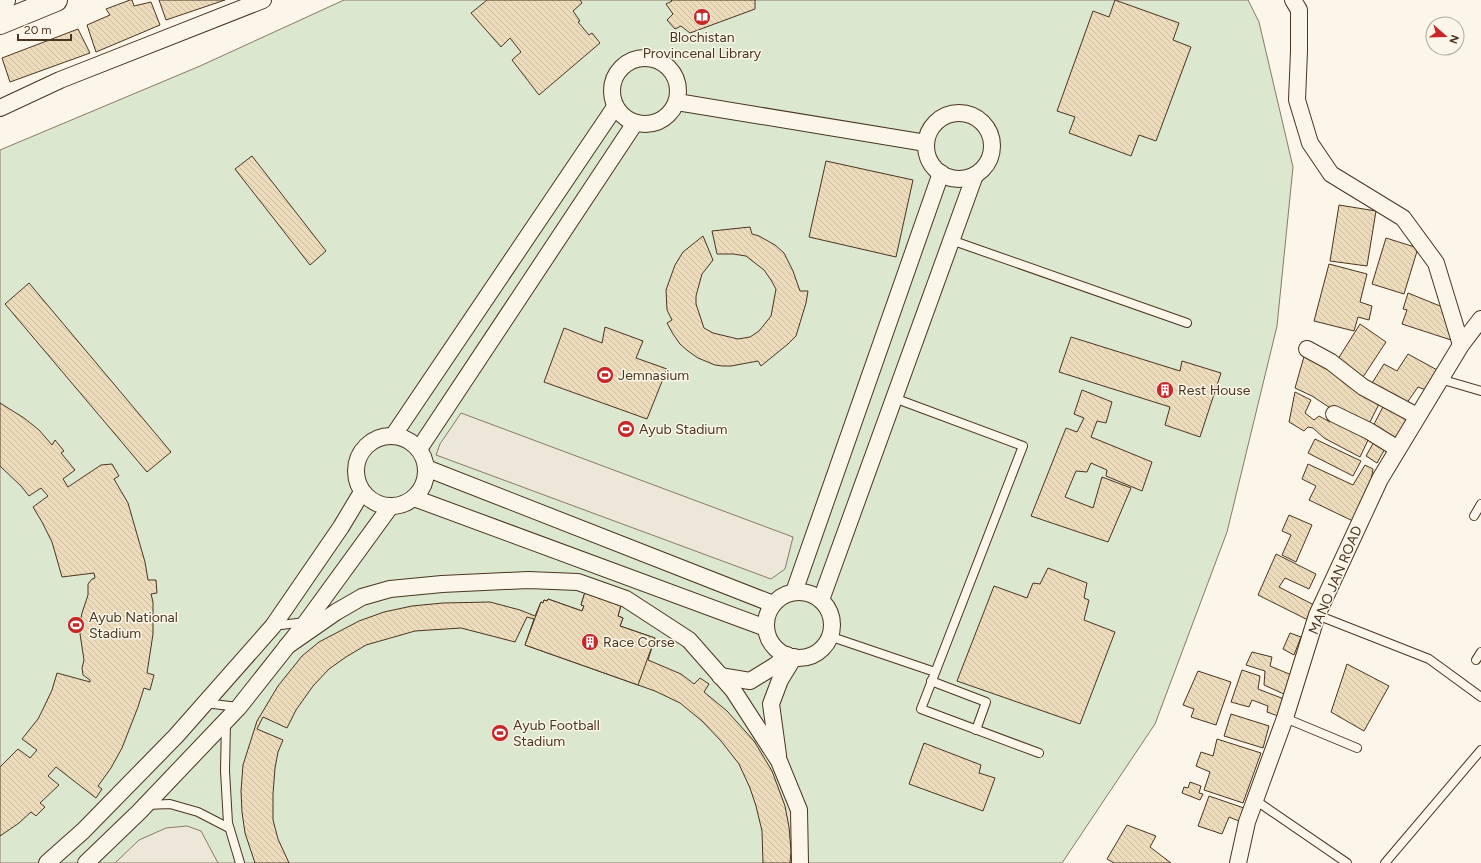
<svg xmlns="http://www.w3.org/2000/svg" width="1481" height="863" viewBox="0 0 1481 863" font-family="Figtree,sans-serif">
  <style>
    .pitch { fill: #dce7d0; stroke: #887966 }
    .parking { fill: #ede7d9; stroke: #887966 }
    .building { fill: url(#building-back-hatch); stroke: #4a3520 }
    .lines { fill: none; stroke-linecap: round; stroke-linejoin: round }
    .lane-casing { stroke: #4a3520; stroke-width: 10 }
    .street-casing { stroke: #4a3520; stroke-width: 18 }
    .primary-casing { stroke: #4a3520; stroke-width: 24 }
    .lane { stroke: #fbf6e9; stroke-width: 8 }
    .street { stroke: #fbf6e9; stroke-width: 16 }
    .primary { stroke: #fbf6e9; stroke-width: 22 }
    .labels { text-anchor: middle; stroke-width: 3; stroke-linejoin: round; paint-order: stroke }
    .poi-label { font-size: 14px; fill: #4a3520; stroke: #fbf6e9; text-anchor: start }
    .street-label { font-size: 14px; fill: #4a3520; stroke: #fbf6e9 }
  </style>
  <defs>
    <pattern id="building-back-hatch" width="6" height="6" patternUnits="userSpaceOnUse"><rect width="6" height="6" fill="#ecdcbc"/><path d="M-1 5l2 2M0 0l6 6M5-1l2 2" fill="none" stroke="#ccbda1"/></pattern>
  </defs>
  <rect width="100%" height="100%" fill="#fbf6e9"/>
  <!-- pitch -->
  <polygon class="pitch" points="344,0 1248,0 1259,22 1293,167 1277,326 1227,532 1155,724 1062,863 0,863 0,150 200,66"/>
  <!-- parking -->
  <g class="parking">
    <polygon points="461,413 793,537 785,569 771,579 436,455 440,444"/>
    <polygon points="187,826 201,831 218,863 115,863 139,840 166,828"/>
  </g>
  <!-- building -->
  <g class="building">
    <polygon points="130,0 132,0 134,6 151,2 160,25 96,52 87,25 110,15 106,9"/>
    <polygon points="159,0 225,0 166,20"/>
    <polygon points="487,0 580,0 582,3 573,11 580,21 578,22 589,35 592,33 600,43 539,95 512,60 521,52 510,38 501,47 471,13"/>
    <polygon points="671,0 755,0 755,9 690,33 681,26 675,29 667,20 673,14 666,4 672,1"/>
    <polygon points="1115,0 1179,23 1173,40 1191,47 1156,141 1139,135 1131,156 1069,133 1075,117 1057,111 1093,11 1109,17"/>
    <polygon points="78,29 90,53 10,82 2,58"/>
    <polygon points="252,156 326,251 310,265 235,169"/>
    <polygon points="826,161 913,180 896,257 809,237"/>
    <polygon points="1339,205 1376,211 1367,266 1330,261"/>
    <polygon points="750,227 752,234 759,236 775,245 784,253 793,271 800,291 808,291 806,303 796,336 788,344 761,366 758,361 731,366 723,366 715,365 698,358 688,351 680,344 673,334 667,323 672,320 667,310 666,290 675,265 683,252 703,236 713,260 702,274 696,296 696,304 704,328 713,333 738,339 750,337 759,331 771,316 776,289 771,280 764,270 746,256 733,254 717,254 712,231"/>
    <polygon points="1386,238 1418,248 1404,294 1372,284"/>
    <polygon points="1329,264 1367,274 1360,302 1372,306 1369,320 1358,317 1354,331 1314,321"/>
    <polygon points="29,283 171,452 147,472 5,304"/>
    <polygon points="1408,293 1445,308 1451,340 1402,324 1407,310 1403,309"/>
    <polygon points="1360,324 1386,342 1363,377 1338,359"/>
    <polygon points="605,327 643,341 636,358 667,369 647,419 544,382 564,328 602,343"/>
    <polygon points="1071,337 1180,371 1182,361 1221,373 1200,437 1165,425 1170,407 1059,372"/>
    <polygon points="1305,353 1380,402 1368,426 1338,413 1312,396 1295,388"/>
    <polygon points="1408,354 1439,371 1429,391 1418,387 1404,407 1369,388 1384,364 1397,371"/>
    <polygon points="1082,390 1112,402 1106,423 1097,421 1091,437 1152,462 1142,491 1106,476 1107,470 1091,463 1087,472 1076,471 1065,497 1093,508 1102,477 1131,488 1108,542 1031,516 1066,428 1077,432 1084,418 1074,414"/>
    <polygon points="1295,392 1311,400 1305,413 1314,420 1319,416 1330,422 1333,418 1370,436 1360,457 1324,438 1313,428 1308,427 1304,431 1289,422"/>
    <polygon points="0,403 24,418 39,430 52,445 55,440 64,451 61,453 75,470 63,479 68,487 101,465 112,464 119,476 114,479 128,503 145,562 148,580 156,580 157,593 151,594 153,602 153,634 147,673 154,675 150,690 144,688 138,707 122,748 111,768 98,786 102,789 96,798 56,767 48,776 59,785 40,803 45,807 36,816 31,812 19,823 0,836 0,767 18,749 30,758 37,750 22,739 38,719 44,707 52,690 57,673 90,682 90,680 83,675 82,668 84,660 79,627 82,613 88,595 88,584 92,579 95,578 94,573 62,577 52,542 42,522 33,507 48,496 41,488 29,496 21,486 0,466"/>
    <polygon points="1385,403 1411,417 1396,444 1372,428"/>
    <polygon points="1315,439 1361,461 1353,476 1308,453"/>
    <polygon points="1375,440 1386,447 1377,463 1366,456"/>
    <polygon points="1308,464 1353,485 1365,465 1373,469 1369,493 1355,522 1309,500 1316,486 1302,479"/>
    <polygon points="1289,515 1312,525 1296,562 1282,555 1291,535 1282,531"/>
    <polygon points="1276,554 1316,574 1309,589 1285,578 1279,587 1316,606 1310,621 1258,595"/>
    <polygon points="1048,568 1087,583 1084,598 1089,600 1084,620 1115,632 1080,724 957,681 994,586 1027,598 1033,583 1040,584"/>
    <polygon points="585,592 621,605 618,616 623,618 620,626 655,638 648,660 681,674 694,684 700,678 709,684 704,692 727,711 754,741 772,771 785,806 789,827 791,851 790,863 763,863 762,831 756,806 750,788 739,764 721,741 702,721 680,703 655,691 525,645 534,619 527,617 515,642 461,628 415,631 366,645 346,657 329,669 313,686 296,710 287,728 263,717 257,729 283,740 278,752 275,768 273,794 273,820 278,839 289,863 255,863 245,833 242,812 241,791 243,765 257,721 278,686 302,656 319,642 359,621 384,612 412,606 443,603 490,602 520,610 535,616 541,602 543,603 544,600 547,601 548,599 582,611 584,606 581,605"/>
    <polygon points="585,592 621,605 618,616 623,618 620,626 655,638 638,685 525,645 541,602 543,603 544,600 547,601 548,599 582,611 584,606 581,605"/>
    <polygon points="1290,633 1301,637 1294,655 1283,649"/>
    <polygon points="1252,652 1272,657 1270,666 1294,676 1286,695 1264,685 1265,671 1246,665"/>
    <polygon points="1347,664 1389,686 1364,731 1331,712"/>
    <polygon points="1242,670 1260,676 1258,689 1284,699 1278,716 1267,712 1268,706 1252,700 1249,707 1231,702"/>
    <polygon points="1198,671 1231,682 1216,725 1191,717 1194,709 1183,705"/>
    <polygon points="1231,714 1269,726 1263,748 1224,736"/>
    <polygon points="1217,739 1261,753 1243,803 1204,790 1210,772 1196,766 1201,752 1213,756"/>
    <polygon points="924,743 981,765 979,773 995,778 983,811 909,784"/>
    <polygon points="1190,782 1201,786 1199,793 1203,794 1200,800 1182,793 1184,787 1188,788"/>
    <polygon points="1209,796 1244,808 1239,821 1229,817 1222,834 1198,826"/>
    <polygon points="1127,825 1156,836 1150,847 1171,863 1114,863 1107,859"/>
  </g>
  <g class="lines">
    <defs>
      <g id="lane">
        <polyline points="951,240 1187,323"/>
        <polyline points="1440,379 1481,391"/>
        <polyline points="894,398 1023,446 921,709 1039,753"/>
        <polyline points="1474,516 1481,504"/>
        <polyline points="1317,615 1429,659 1481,697"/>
        <polyline points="273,626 305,622"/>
        <polyline points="829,636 935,672"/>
        <polyline points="1476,660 1481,652"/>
        <polyline points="931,681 986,702 976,730"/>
        <polyline points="205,703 238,707"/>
        <polyline points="1285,718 1357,748"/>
        <polyline points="226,721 225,771 228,823 240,863"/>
        <polyline points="1255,800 1347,863"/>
        <polyline points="146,805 170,804 198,812 229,828"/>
        <polyline points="1385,863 1481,750"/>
      </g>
      <g id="street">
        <polyline points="1293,0 1299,10 1299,51 1297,100 1310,143 1331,174 1403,218 1436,263 1461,345"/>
        <circle cx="645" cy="91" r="33"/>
        <polyline points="677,102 926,143"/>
        <polyline points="0,108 60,80 263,0"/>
        <circle cx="959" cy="146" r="33"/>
        <polyline points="1307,349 1331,362 1363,387 1417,416"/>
        <polyline points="1334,414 1369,431 1398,449"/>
        <circle cx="391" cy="471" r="35"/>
        <polyline points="393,436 615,107"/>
        <polyline points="419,449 635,123"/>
        <polyline points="426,468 773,604"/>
        <polyline points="414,498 766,628"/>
        <polyline points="794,592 941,173"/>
        <circle cx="799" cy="625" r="33"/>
        <polyline points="821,600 975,175"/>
        <polyline points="287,646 336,612 362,597 390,589 442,584 528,580 578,582 626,599 689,640 733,690 779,761 799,810 800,863"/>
        <polyline points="720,676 750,681 776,665 787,655"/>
        <polyline points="778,755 771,704 780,680 794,657"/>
        <polyline points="47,863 83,831 176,736 273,626 341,527 362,492"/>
        <polyline points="86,863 139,812 239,707 307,621 390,507"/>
        <polyline points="1238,863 1247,822 1285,718 1317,615 1380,479 1461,345 1481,319"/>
      </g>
      <g id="primary">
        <polyline points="0,2 4,0"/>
        <polyline points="0,23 56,0"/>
      </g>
    </defs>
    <!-- lane casing -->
    <use href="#lane" class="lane-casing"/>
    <!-- street casing -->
    <use href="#street" class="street-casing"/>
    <!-- primary casing -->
    <use href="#primary" class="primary-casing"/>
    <!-- lane -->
    <use href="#lane" class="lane"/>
    <!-- street -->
    <use href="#street" class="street"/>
    <!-- primary -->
    <use href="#primary" class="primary"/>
  </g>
  <!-- icons -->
  <defs>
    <symbol id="library-disc" viewBox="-11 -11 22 22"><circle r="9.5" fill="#c62828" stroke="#fbf6e9"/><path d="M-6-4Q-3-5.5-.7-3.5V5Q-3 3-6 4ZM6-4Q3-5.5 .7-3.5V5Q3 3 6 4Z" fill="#fff"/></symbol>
    <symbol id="stadium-disc" viewBox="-11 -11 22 22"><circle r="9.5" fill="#c62828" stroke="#fbf6e9"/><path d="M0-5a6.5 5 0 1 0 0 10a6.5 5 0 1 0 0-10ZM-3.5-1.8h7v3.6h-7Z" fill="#fff"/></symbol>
    <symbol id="building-disc" viewBox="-11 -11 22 22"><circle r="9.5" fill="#c62828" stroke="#fbf6e9"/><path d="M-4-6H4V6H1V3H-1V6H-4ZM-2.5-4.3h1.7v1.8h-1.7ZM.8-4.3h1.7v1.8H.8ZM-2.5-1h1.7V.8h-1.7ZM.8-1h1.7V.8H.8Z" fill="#fff"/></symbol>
  </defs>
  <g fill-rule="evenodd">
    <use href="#library-disc" x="692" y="7" width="20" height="20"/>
    <use href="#stadium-disc" x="595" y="365" width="20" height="20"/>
    <use href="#building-disc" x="1155" y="380" width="20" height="20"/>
    <use href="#stadium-disc" x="616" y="419" width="20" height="20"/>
    <use href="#stadium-disc" x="66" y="615" width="20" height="20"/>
    <use href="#building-disc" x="580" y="632" width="20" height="20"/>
    <use href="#stadium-disc" x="490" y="723" width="20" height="20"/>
  </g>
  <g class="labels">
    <!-- poi labels -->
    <g class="poi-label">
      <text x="702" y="42" text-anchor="middle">Blochistan<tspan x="702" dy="16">Provincenal Library</tspan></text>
      <text x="618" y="380">Jemnasium</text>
      <text x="1178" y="395">Rest House</text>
      <text x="639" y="434">Ayub Stadium</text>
      <text x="89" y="622">Ayub National<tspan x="89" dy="16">Stadium</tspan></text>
      <text x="603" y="647">Race Corse</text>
      <text x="513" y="730">Ayub Football<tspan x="513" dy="16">Stadium</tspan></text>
    </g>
    <!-- street labels -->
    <g class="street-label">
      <text transform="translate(1335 580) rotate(-67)" y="5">MANO JAN ROAD</text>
    </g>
  </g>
  <!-- north arrow -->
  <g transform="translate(1445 36) rotate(110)"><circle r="19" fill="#fbf6e9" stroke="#b4a999"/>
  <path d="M0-3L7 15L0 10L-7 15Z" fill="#c62828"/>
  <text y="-6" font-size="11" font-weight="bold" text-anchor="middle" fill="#4a3520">N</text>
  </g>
  <!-- scale -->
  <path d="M18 34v6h53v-6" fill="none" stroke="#4a3520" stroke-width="2"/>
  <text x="24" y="34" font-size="12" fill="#4a3520" stroke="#fbf6e9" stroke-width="3" paint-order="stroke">20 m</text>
</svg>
